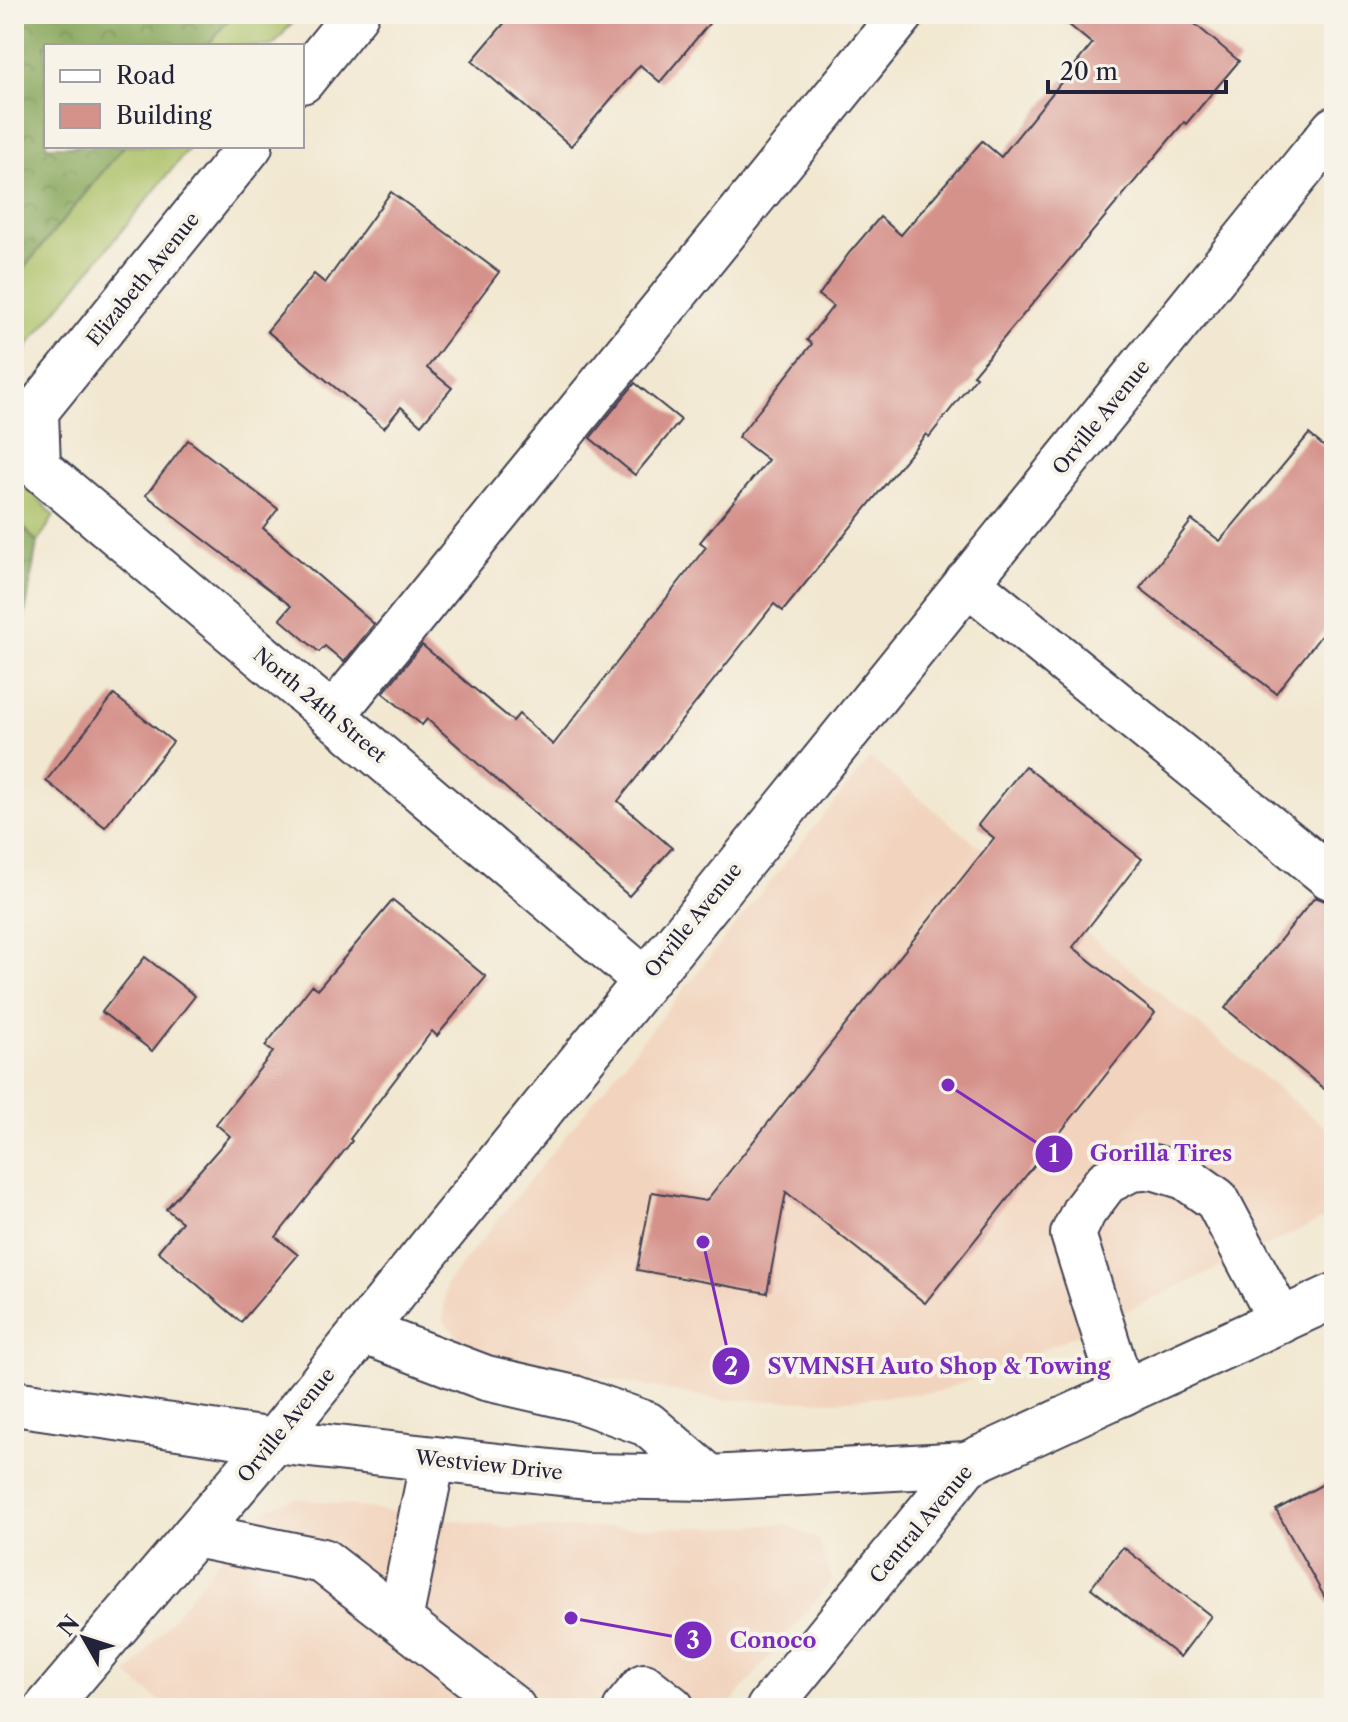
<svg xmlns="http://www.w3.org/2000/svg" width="1348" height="1722" viewBox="0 0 1348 1722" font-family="'Libre Caslon Text',serif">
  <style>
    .built { fill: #f2d4be }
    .grass { fill: #a9bf64; stroke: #667050; stroke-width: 2 }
    .forest { fill: url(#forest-crowns); stroke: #54644a; stroke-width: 2 }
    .building { fill: #d5928b }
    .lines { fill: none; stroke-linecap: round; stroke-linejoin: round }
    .minor-casing { stroke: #414052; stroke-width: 48 }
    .major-casing { stroke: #414052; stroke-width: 48 }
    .minor { stroke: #fff; stroke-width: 44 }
    .major { stroke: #fff; stroke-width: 44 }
    .labels { text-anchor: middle; stroke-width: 8; stroke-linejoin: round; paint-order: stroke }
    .street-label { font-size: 20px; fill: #22223b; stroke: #f7f3e8 }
    .leader { fill: none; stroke: #7b2cbf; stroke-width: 3 }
    .callout-dot { fill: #7b2cbf; stroke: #f7f3e8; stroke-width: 3 }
    .mark-label { font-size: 24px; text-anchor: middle; font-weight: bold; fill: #fff }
    .callout-label { font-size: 22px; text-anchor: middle; font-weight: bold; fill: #7b2cbf; stroke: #f7f3e8; stroke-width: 8; stroke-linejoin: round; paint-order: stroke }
  </style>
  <defs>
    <pattern id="forest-crowns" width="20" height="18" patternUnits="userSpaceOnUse" patternTransform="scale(2)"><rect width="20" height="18" fill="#86a65a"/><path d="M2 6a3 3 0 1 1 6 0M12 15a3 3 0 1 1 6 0" fill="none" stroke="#6d874c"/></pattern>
  </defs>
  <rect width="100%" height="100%" fill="#f7f3e8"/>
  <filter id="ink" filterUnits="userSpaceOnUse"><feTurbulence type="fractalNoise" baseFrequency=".0125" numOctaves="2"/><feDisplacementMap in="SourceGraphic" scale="16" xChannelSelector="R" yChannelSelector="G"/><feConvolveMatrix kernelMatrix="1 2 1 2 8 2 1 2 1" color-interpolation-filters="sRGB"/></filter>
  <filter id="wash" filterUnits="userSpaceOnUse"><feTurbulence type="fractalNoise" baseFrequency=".006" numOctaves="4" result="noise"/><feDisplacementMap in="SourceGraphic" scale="32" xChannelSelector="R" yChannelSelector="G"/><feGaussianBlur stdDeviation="1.8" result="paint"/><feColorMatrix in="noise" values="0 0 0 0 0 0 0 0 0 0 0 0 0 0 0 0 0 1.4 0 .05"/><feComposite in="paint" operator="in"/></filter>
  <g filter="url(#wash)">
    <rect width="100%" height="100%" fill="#f2e8d1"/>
    <!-- built -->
    <g class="built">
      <polygon points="870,758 1334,1134 1334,1214 1011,1365 937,1392 837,1401 721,1400 504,1359 465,1344 443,1321 446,1284"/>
      <polygon points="296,1498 509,1528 727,1527 785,1524 819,1540 832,1580 727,1708 169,1708 127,1675 233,1543 266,1509"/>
    </g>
    <!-- grass -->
    <g class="grass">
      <polygon points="233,14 299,14 273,46 207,46"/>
      <polygon points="124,146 191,146 29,344 14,379 14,280"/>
      <polygon points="14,471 54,516 37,543 14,516"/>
    </g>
    <!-- forest -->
    <g class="forest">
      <polygon points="14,14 233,14 207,46 46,46 46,146 124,146 14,280"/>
      <polygon points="14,516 37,543 14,680"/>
    </g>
    <g id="blocks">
      <!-- building -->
      <g class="building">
        <polygon points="512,14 717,14 660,82 640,65 571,146 472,61"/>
        <polygon points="1056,14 1183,14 1239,61 1186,124 1184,122 973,375 976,377 929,437 926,434 783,611 774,604 618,801 672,848 629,896 427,719 422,725 383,693 422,645 513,721 519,714 553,745 706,547 700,542 768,460 738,437 812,344 807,340 833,306 819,295 849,253 880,217 901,235 982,141 1001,157 1092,44"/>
        <polygon points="391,192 499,272 427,368 452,388 421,425 401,407 384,428 267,331 314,274 325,283"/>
        <polygon points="635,383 681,420 635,475 590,438"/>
        <polygon points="1309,434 1334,455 1334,619 1276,693 1140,588 1192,520 1220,541"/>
        <polygon points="188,440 278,509 263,528 374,624 344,662 325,646 319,652 280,619 291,606 146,495"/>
        <polygon points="114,695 173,742 105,827 46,781"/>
        <polygon points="1025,766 1142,859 1073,947 1155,1013 925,1303 786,1192 767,1293 637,1270 652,1192 706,1201 994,838 978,825"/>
        <polygon points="1315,897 1325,901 1334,901 1334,1097 1225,1008"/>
        <polygon points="393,900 486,977 437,1036 432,1031 350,1139 352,1141 276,1237 298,1255 241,1322 158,1251 182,1222 166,1209 230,1136 216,1124 273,1052 265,1046 312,985 318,989"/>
        <polygon points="145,957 195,996 152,1051 102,1012"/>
        <polygon points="1334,1478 1334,1614 1276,1510"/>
        <polygon points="1123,1547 1211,1616 1180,1657 1091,1588"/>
      </g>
    </g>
  </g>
  <g filter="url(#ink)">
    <use href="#blocks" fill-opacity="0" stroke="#414052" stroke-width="2"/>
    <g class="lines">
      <defs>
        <g id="minor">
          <polyline points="302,81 356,14"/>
          <polyline points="250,146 36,411 38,467 645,980"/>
          <polyline points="967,582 1330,877"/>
          <polyline points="332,716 902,14"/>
          <polyline points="1123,1393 1073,1234 1084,1211 1106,1182 1131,1169 1153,1167 1185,1177 1217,1200 1281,1321"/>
          <polyline points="194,1535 323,1561 513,1708"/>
          <polyline points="400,1620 433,1459"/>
          <polyline points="47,1708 274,1441 1334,129"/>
          <polyline points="626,1708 644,1686 672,1708"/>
          <polyline points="769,1708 967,1464"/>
        </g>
        <g id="major">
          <polyline points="362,1331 486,1378 574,1398 647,1424 710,1478"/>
          <polyline points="14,1403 274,1441 587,1476 710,1478 967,1464 1334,1296"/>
        </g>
      </defs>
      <!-- minor casing -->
      <use href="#minor" class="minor-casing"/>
      <!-- major casing -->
      <use href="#major" class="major-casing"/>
      <!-- minor -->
      <use href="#minor" class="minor"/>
      <!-- major -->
      <use href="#major" class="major"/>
    </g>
  </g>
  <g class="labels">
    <!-- street labels -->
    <g class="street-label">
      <text transform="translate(143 279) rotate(-51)" y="7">Elizabeth Avenue</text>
      <text transform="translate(1101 417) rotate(-51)" y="7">Orville Avenue</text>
      <text transform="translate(320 705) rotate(40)" y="7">North 24th Street</text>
      <text transform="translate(693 920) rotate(-51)" y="7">Orville Avenue</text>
      <text transform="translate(286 1425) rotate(-51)" y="7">Orville Avenue</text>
      <text transform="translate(489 1465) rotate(6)" y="7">Westview Drive</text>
      <text transform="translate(921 1524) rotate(-50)" y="7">Central Avenue</text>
    </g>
  </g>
  <!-- callouts -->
  <path class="leader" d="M948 1085L1054 1154M703 1242L731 1366M571 1618L693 1640"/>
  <g class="callout-dot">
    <circle cx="948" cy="1085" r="8"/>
    <circle cx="703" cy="1242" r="8"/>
    <circle cx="571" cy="1618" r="8"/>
    <circle cx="1054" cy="1154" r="20"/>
    <circle cx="731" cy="1366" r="20"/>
    <circle cx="693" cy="1640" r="20"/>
  </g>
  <g class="mark-label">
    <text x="1054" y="1162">1</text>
    <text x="731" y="1375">2</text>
    <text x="693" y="1649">3</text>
  </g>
  <g class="callout-label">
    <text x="1161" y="1161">Gorilla Tires</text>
    <text x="939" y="1374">SVMNSH Auto Shop &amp; Towing</text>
    <text x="773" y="1648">Conoco</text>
  </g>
  <!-- margin -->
  <rect width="1348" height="1722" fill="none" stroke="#f7f3e8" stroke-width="48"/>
  <!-- legend -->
  <rect x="44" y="44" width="260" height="104" fill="#f7f3e8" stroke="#a29fa3" stroke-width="2"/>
  <rect x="60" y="70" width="40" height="12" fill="#ffffff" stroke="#a29fa3" stroke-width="2"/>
  <text x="116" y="84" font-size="24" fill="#22223b">Road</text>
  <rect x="60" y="104" width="40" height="24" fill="#d5928b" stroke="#a29fa3" stroke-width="2"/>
  <text x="116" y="124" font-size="24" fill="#22223b">Building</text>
  <!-- north arrow -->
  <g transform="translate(84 1638) rotate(309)" stroke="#f7f3e8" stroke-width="6" paint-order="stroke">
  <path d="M0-6L14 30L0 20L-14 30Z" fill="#22223b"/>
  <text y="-12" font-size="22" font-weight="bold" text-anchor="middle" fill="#22223b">N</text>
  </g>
  <!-- scale -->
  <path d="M1048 80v12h178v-12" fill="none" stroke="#22223b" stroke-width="4"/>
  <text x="1060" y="80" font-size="24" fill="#22223b" stroke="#f7f3e8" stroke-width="6" paint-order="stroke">20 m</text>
</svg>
